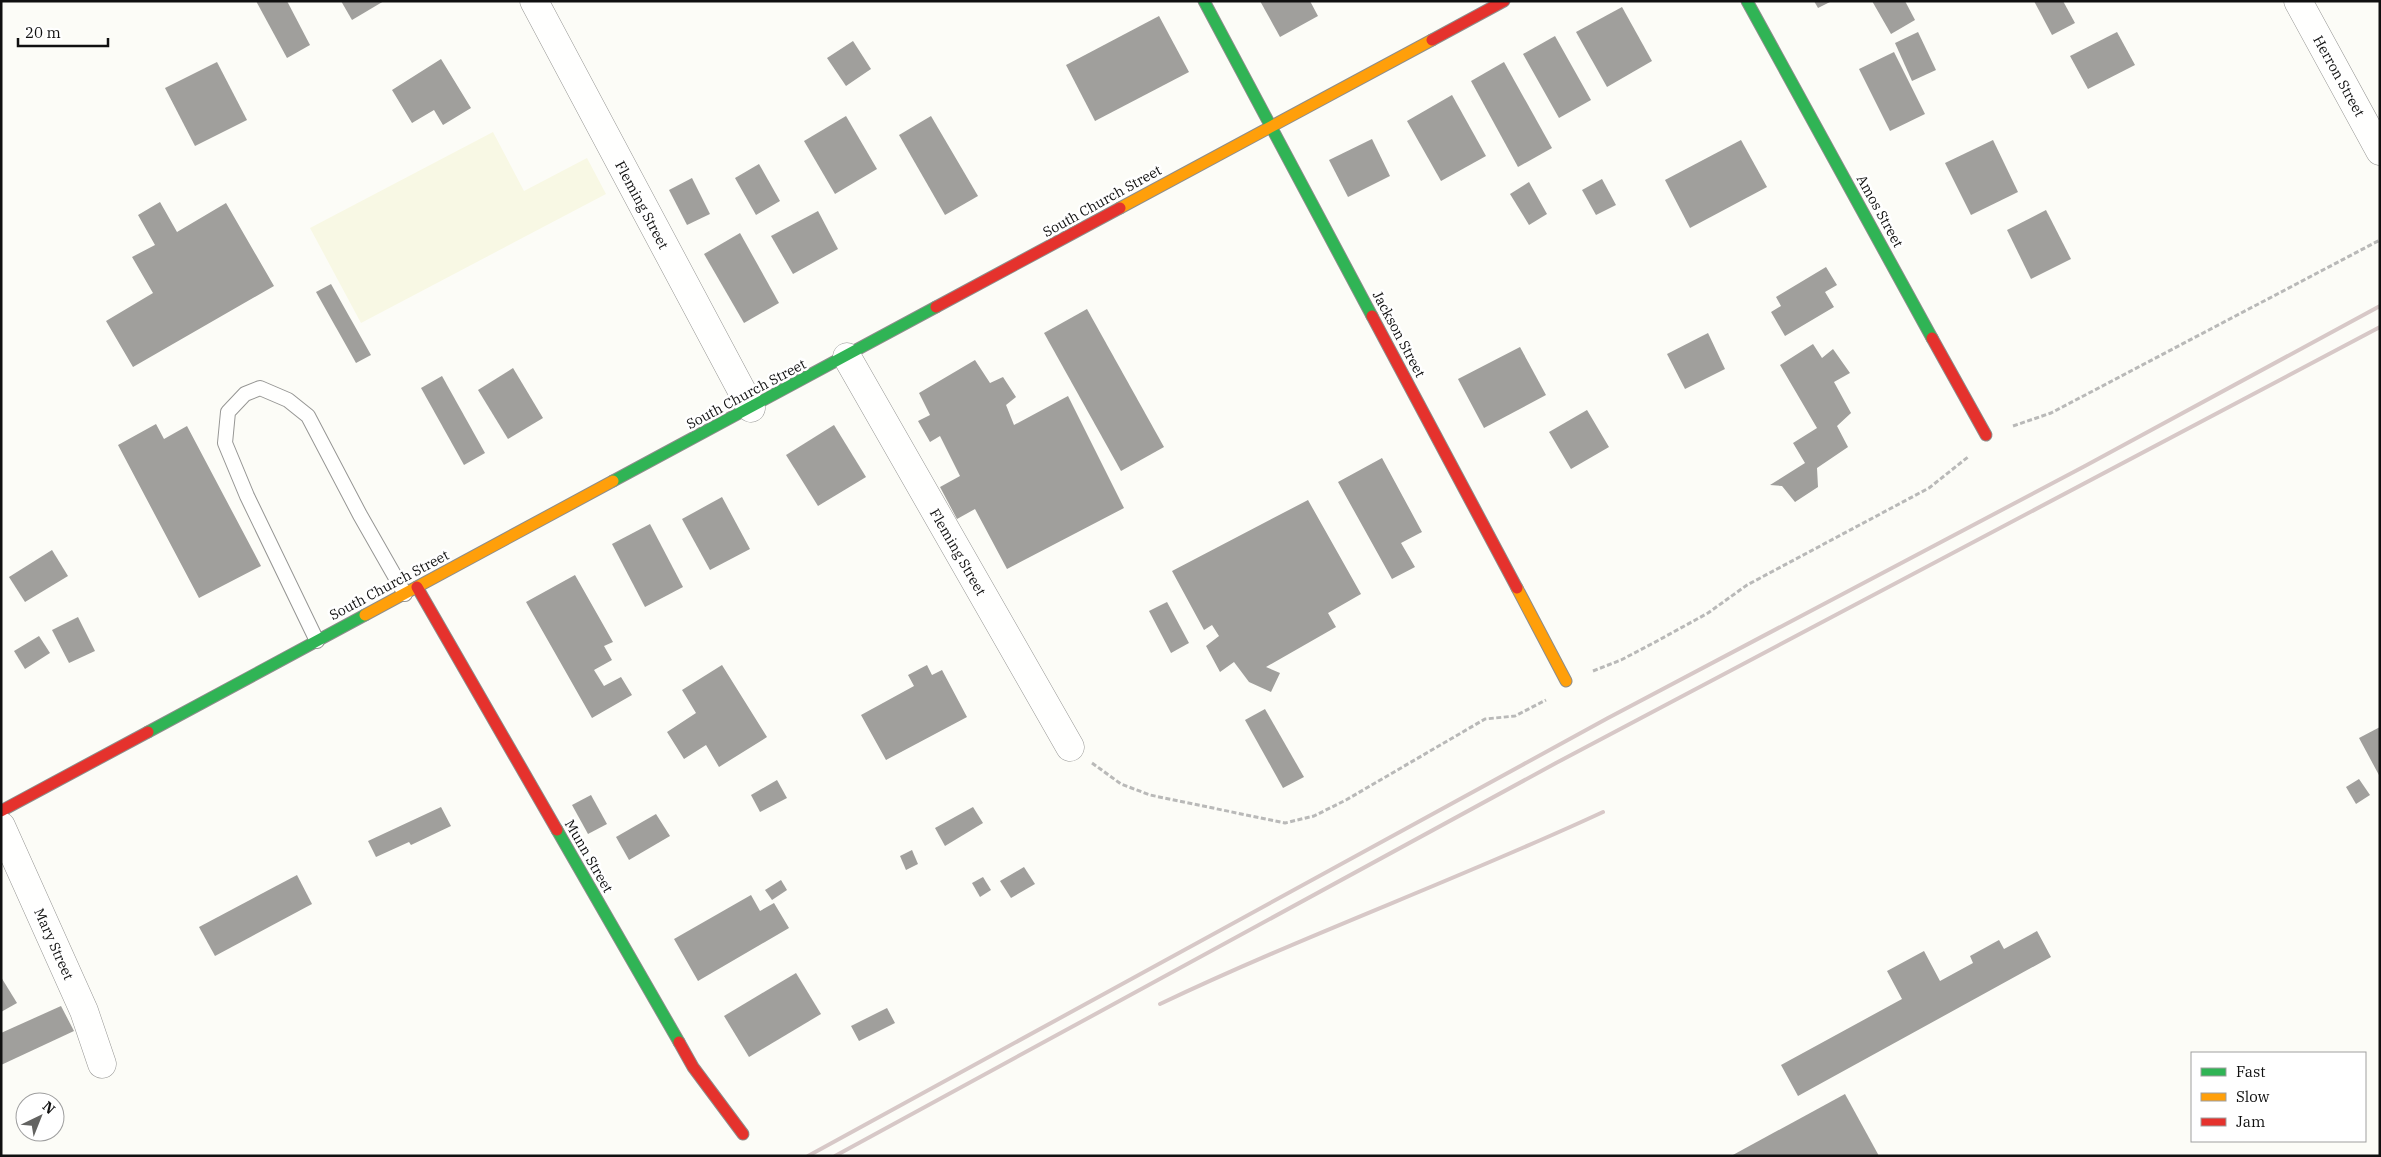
<svg xmlns="http://www.w3.org/2000/svg" width="2381" height="1157" viewBox="0 0 2381 1157" font-family="'IBM Plex Serif',serif">
  <style>
    .farmland { fill: #f8f8e4 }
    .building { fill: #a09f9c }
    .lines { fill: none; stroke-linecap: round; stroke-linejoin: round }
    .lane-casing { stroke: #969694; stroke-width: 16 }
    .street-casing { stroke: #969694; stroke-width: 29 }
    .fast-casing { stroke: #8d8d8b; stroke-width: 13 }
    .slow-casing { stroke: #8d8d8b; stroke-width: 13 }
    .jam-casing { stroke: #8d8d8b; stroke-width: 13 }
    .path { stroke: #b9b9b8; stroke-width: 3; stroke-dasharray: 5 2.5; stroke-linecap: butt }
    .lane { stroke: #fffffe; stroke-width: 14 }
    .street { stroke: #fffffe; stroke-width: 28 }
    .fast { stroke: #30b455; stroke-width: 11 }
    .slow { stroke: #ff9f0a; stroke-width: 11 }
    .jam { stroke: #e5322d; stroke-width: 11 }
    .rail { stroke: #d7c8c7; stroke-width: 4 }
    .labels { text-anchor: middle; stroke-width: 5; stroke-linejoin: round; paint-order: stroke }
    .street-label { font-size: 14px; fill: #101010; stroke: #fff }
  </style>
  <rect width="100%" height="100%" fill="#fcfcf7"/>
  <!-- farmland -->
  <polygon class="farmland" points="493,132 524,191 587,158 606,194 361,323 310,228"/>
  <!-- building -->
  <g class="building">
    <polygon points="256,1 287,1 310,45 287,58"/>
    <polygon points="341,1 384,1 352,20"/>
    <polygon points="1260,1 1310,1 1318,16 1280,37"/>
    <polygon points="1814,1 1832,1 1818,8"/>
    <polygon points="1872,1 1905,1 1915,20 1891,34"/>
    <polygon points="2034,1 2063,1 2075,23 2052,35"/>
    <polygon points="1622,7 1652,61 1607,87 1576,32"/>
    <polygon points="1159,16 1189,72 1095,121 1066,65"/>
    <polygon points="1918,32 1936,70 1912,81 1895,43"/>
    <polygon points="2117,32 2135,65 2088,89 2070,56"/>
    <polygon points="1555,36 1591,100 1559,118 1523,54"/>
    <polygon points="853,41 871,69 846,86 827,58"/>
    <polygon points="1894,52 1925,114 1890,131 1859,69"/>
    <polygon points="441,59 471,108 443,125 434,110 412,123 392,90"/>
    <polygon points="217,62 247,120 195,146 165,88"/>
    <polygon points="1504,62 1552,148 1518,167 1471,81"/>
    <polygon points="1452,95 1486,156 1441,181 1407,121"/>
    <polygon points="846,116 877,169 835,194 804,141"/>
    <polygon points="931,116 978,196 945,215 899,135"/>
    <polygon points="1372,139 1390,176 1348,197 1329,160"/>
    <polygon points="1741,140 1767,187 1690,228 1665,180"/>
    <polygon points="1993,140 2018,192 1971,215 1945,163"/>
    <polygon points="759,164 780,201 756,215 735,178"/>
    <polygon points="692,178 710,214 687,225 669,190"/>
    <polygon points="1602,179 1616,205 1596,215 1582,190"/>
    <polygon points="1529,182 1547,214 1529,225 1510,194"/>
    <polygon points="160,202 177,232 226,203 274,286 133,367 106,321 153,293 132,257 155,245 138,215"/>
    <polygon points="2046,210 2071,259 2031,279 2007,230"/>
    <polygon points="818,211 838,249 793,274 771,236"/>
    <polygon points="740,233 779,303 744,323 704,254"/>
    <polygon points="1826,267 1837,285 1825,292 1834,307 1785,336 1771,312 1781,306 1776,297"/>
    <polygon points="331,284 371,355 356,363 316,292"/>
    <polygon points="1087,309 1164,447 1121,471 1044,333"/>
    <polygon points="1708,333 1725,369 1685,389 1667,354"/>
    <polygon points="1813,344 1822,358 1833,349 1850,373 1834,382 1851,413 1837,426 1848,447 1817,468 1818,487 1795,502 1782,486 1770,485 1805,463 1793,443 1817,428 1780,365"/>
    <polygon points="1520,347 1546,395 1484,428 1458,379"/>
    <polygon points="975,360 990,383 1003,377 1016,397 1006,405 1014,425 1068,396 1124,508 1007,569 975,509 957,519 940,487 960,476 940,436 930,442 918,421 930,415 919,393"/>
    <polygon points="513,368 543,418 508,439 478,390"/>
    <polygon points="442,376 485,453 464,465 421,388"/>
    <polygon points="1587,410 1609,447 1571,469 1549,432"/>
    <polygon points="156,424 164,439 187,426 261,566 199,598 118,445"/>
    <polygon points="834,425 866,477 818,506 786,455"/>
    <polygon points="1382,458 1422,532 1401,543 1415,567 1392,579 1338,482"/>
    <polygon points="722,497 750,549 710,570 682,519"/>
    <polygon points="1308,500 1361,594 1328,613 1336,627 1266,667 1280,673 1271,692 1249,682 1234,662 1220,672 1206,646 1219,636 1212,625 1204,630 1172,571"/>
    <polygon points="650,524 683,587 645,607 612,544"/>
    <polygon points="52,550 68,576 25,602 9,577"/>
    <polygon points="575,575 613,642 604,646 612,660 594,670 604,686 621,677 632,695 592,718 526,602"/>
    <polygon points="1167,602 1189,643 1171,653 1149,611"/>
    <polygon points="78,617 95,651 69,663 52,630"/>
    <polygon points="39,636 50,653 25,669 14,651"/>
    <polygon points="722,665 767,737 719,767 706,745 684,759 667,732 696,713 682,690"/>
    <polygon points="927,665 932,675 942,670 967,717 886,760 861,715 914,686 908,675"/>
    <polygon points="1265,709 1304,777 1283,788 1245,720"/>
    <polygon points="2380,727 2380,777 2359,738"/>
    <polygon points="2359,779 2370,795 2356,804 2346,787"/>
    <polygon points="777,780 787,798 760,812 751,795"/>
    <polygon points="591,795 607,824 588,834 572,805"/>
    <polygon points="441,807 451,826 411,845 409,842 376,857 368,841"/>
    <polygon points="973,807 983,823 945,846 935,828"/>
    <polygon points="656,814 670,836 629,860 616,837"/>
    <polygon points="912,850 918,864 906,870 900,856"/>
    <polygon points="1024,867 1035,884 1011,898 1000,881"/>
    <polygon points="297,875 312,904 215,956 199,927"/>
    <polygon points="983,877 991,890 980,897 972,883"/>
    <polygon points="781,880 787,890 772,900 765,890"/>
    <polygon points="751,895 760,911 774,903 789,928 698,981 674,939"/>
    <polygon points="2037,931 2051,957 1798,1096 1781,1065 1902,999 1887,971 1924,951 1940,981 1973,963 1970,956 1999,940 2004,949"/>
    <polygon points="796,973 821,1014 749,1057 724,1016"/>
    <polygon points="1,977 17,1003 1,1012"/>
    <polygon points="61,1006 74,1031 1,1065 1,1033"/>
    <polygon points="887,1008 895,1023 859,1041 851,1026"/>
    <polygon points="1845,1094 1879,1156 1731,1156"/>
  </g>
  <g class="lines">
    <defs>
      <polyline id="lane" points="317,641 247,496 225,443 228,412 245,394 260,388 288,400 308,416 360,515 405,594"/>
      <g id="street">
        <polyline points="534,1 751,408"/>
        <polyline points="2298,1 2380,151"/>
        <polyline points="847,357 1070,747"/>
        <polyline points="1,826 84,1011 102,1064"/>
      </g>
      <g id="fast">
        <polyline points="1204,1 1372,316"/>
        <polyline points="1747,1 1932,338"/>
        <polyline points="613,481 936,307"/>
        <polyline points="148,732 365,615"/>
        <polyline points="557,830 679,1042"/>
      </g>
      <g id="slow">
        <polyline points="1120,208 1432,40"/>
        <polyline points="1517,588 1566,681"/>
        <polyline points="365,615 613,481"/>
      </g>
      <g id="jam">
        <polyline points="1432,40 1504,1"/>
        <polyline points="936,307 1120,208"/>
        <polyline points="1372,316 1517,588"/>
        <polyline points="1932,338 1986,435"/>
        <polyline points="417,587 557,830"/>
        <polyline points="1,811 148,732"/>
        <polyline points="679,1042 693,1067 743,1134"/>
      </g>
    </defs>
    <!-- lane casing -->
    <use href="#lane" class="lane-casing"/>
    <!-- street casing -->
    <use href="#street" class="street-casing"/>
    <!-- fast casing -->
    <use href="#fast" class="fast-casing"/>
    <!-- slow casing -->
    <use href="#slow" class="slow-casing"/>
    <!-- jam casing -->
    <use href="#jam" class="jam-casing"/>
    <!-- path -->
    <g class="path">
      <polyline points="2013,426 2051,413 2380,240"/>
      <polyline points="1593,671 1621,660 1659,640 1708,613 1747,585 1929,488 1968,457"/>
      <polyline points="1092,763 1121,784 1150,795 1285,823 1314,816 1346,800 1485,719 1515,716 1546,700"/>
    </g>
    <!-- lane -->
    <use href="#lane" class="lane"/>
    <!-- street -->
    <use href="#street" class="street"/>
    <!-- fast -->
    <use href="#fast" class="fast"/>
    <!-- slow -->
    <use href="#slow" class="slow"/>
    <!-- jam -->
    <use href="#jam" class="jam"/>
    <!-- rail -->
    <g class="rail">
      <path d="M1160,1004c145,-69 297,-124 443,-192"/>
      <polyline points="808,1156 1608,718 2085,466 2380,306"/>
      <polyline points="835,1156 1556,763 2380,327"/>
    </g>
  </g>
  <g class="labels">
    <!-- street labels -->
    <g class="street-label">
      <text transform="translate(2339 76) rotate(61)" y="5">Herron Street</text>
      <text transform="translate(1102 201) rotate(-29)" y="5">South Church Street</text>
      <text transform="translate(642 205) rotate(62)" y="5">Fleming Street</text>
      <text transform="translate(1880 211) rotate(61)" y="5">Amos Street</text>
      <text transform="translate(1399 334) rotate(62)" y="5">Jackson Street</text>
      <text transform="translate(746 394) rotate(-28)" y="5">South Church Street</text>
      <text transform="translate(958 552) rotate(60)" y="5">Fleming Street</text>
      <text transform="translate(389 585) rotate(-28)" y="5">South Church Street</text>
      <text transform="translate(589 856) rotate(60)" y="5">Munn Street</text>
      <text transform="translate(54 944) rotate(66)" y="5">Mary Street</text>
    </g>
  </g>
  <!-- border -->
  <rect width="2381" height="1157" fill="none" stroke="#101010" stroke-width="5"/>
  <!-- legend -->
  <rect x="2191" y="1052" width="175" height="90" fill="#ffffff" stroke="#9f9f9f"/>
  <rect x="2201" y="1068" width="25" height="8" fill="#30b455" stroke="#9f9f9f"/>
  <text x="2236" y="1077" font-size="15" fill="#101010">Fast</text>
  <rect x="2201" y="1093" width="25" height="8" fill="#ff9f0a" stroke="#9f9f9f"/>
  <text x="2236" y="1102" font-size="15" fill="#101010">Slow</text>
  <rect x="2201" y="1118" width="25" height="8" fill="#e5322d" stroke="#9f9f9f"/>
  <text x="2236" y="1127" font-size="15" fill="#101010">Jam</text>
  <!-- north arrow -->
  <g transform="translate(40 1117) rotate(43)"><circle r="24" fill="#ffffff" stroke="#9f9f9f"/>
  <path d="M0-4L9 19L0 12L-9 19Z" fill="#636361"/>
  <text y="-8" font-size="14" font-weight="bold" text-anchor="middle" fill="#101010">N</text>
  </g>
  <!-- scale -->
  <path d="M18 38v8h90v-8" fill="none" stroke="#101010" stroke-width="2.5"/>
  <text x="25" y="38" font-size="15" fill="#101010" stroke="#ffffff" stroke-width="4" paint-order="stroke">20 m</text>
</svg>
